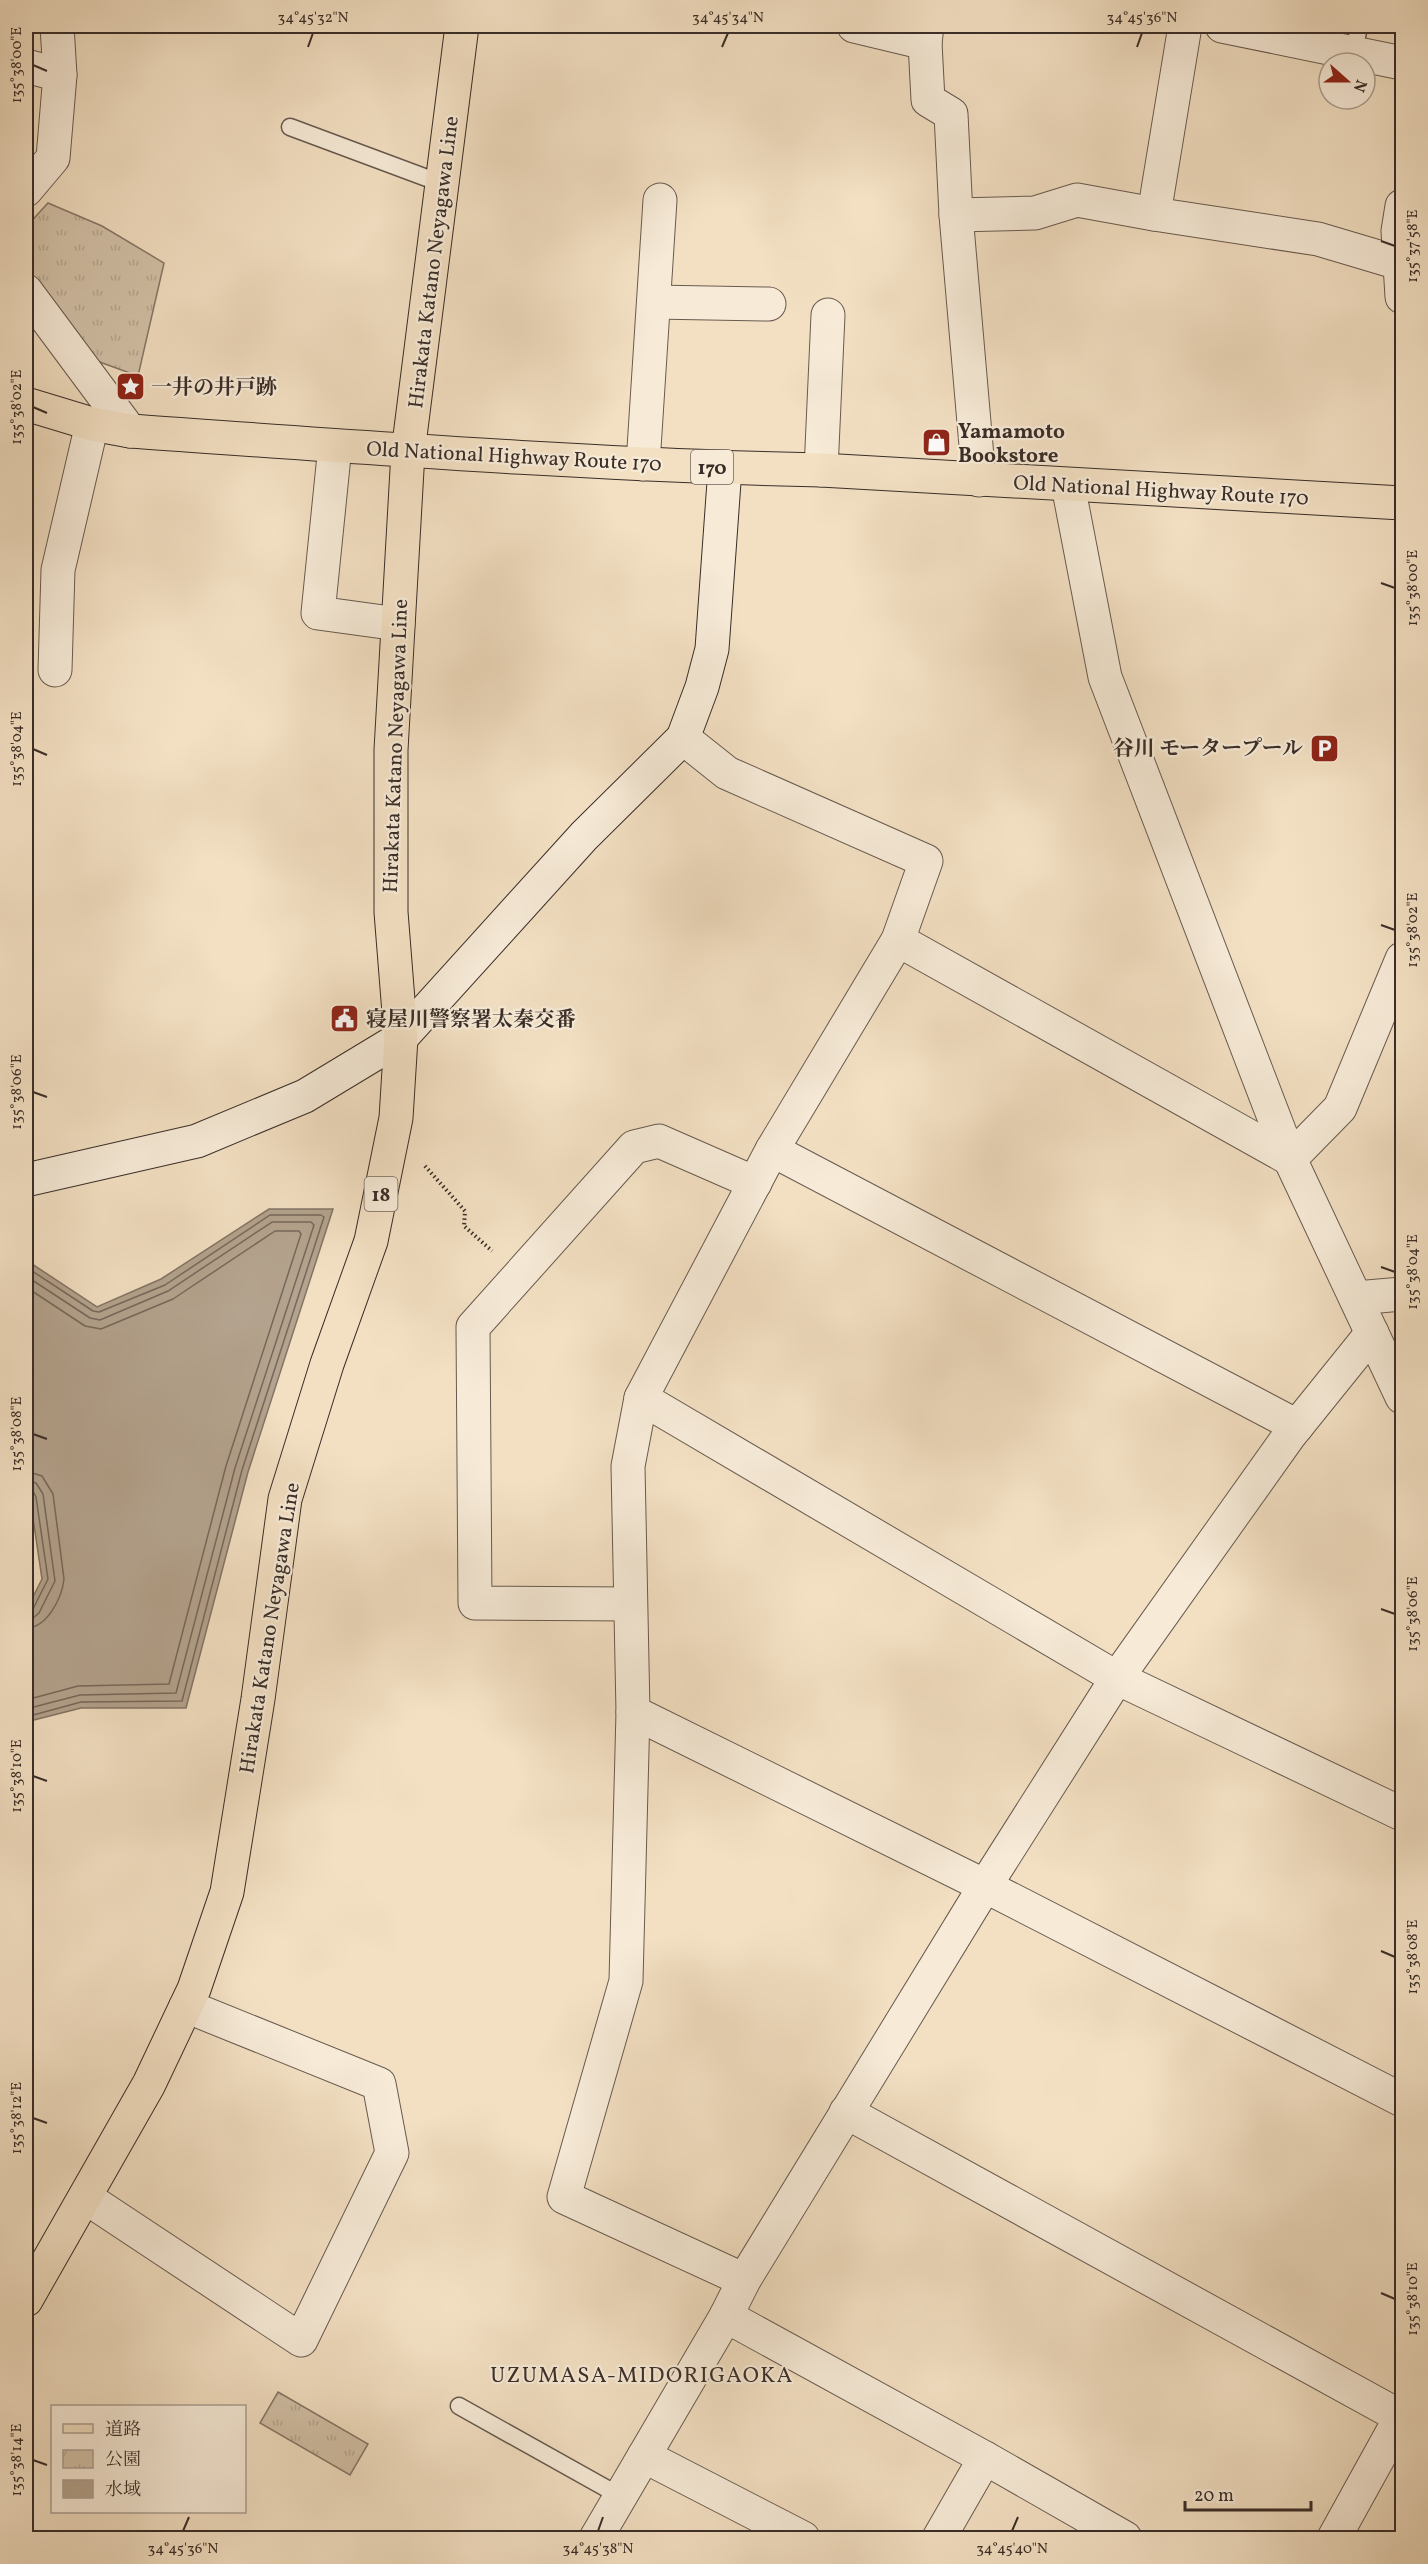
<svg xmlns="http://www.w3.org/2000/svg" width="1428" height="2564" viewBox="0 0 1428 2564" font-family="Vollkorn,'Noto Serif JP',serif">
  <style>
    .park { fill: url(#park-tufts); stroke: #867868; stroke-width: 1.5 }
    .water { fill: #b4a38e; stroke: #837465; stroke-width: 1.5 }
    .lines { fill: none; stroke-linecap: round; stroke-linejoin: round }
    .shore { stroke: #76685b; stroke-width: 1.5 }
    .lane-casing { stroke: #685a4f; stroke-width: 19 }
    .street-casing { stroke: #685a4f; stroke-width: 35 }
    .secondary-casing { stroke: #392d28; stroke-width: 35 }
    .primary-casing { stroke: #392d28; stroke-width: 35 }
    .highway-casing { stroke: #392d28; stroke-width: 35 }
    .path { stroke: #392d28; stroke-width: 4; stroke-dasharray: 1.5 3; stroke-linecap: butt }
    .lane { stroke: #f7ebd8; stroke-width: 16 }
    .street { stroke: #f7ebd8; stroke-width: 33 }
    .secondary { stroke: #f7ebd8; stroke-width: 33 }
    .primary { stroke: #f3e0c3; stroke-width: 33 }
    .highway { stroke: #f3e0c3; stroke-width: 33 }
    .ticks { fill: none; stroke: #392d28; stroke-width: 2 }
    .labels { text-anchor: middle; stroke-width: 4.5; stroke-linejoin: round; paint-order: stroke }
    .shield { fill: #f7ebd8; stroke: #72665d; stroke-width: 1.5 }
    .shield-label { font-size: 20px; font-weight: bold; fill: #392d28 }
    .street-label { font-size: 21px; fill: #392d28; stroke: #f7ebd8 }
    .poi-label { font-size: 21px; font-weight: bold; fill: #392d28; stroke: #f7ebd8; text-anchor: start }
    .neighbourhood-label { font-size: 22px; letter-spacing: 1.5px; fill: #392d28; stroke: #f7ebd8 }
    .neatline { fill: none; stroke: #392d28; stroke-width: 2 }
    .ticks-label { font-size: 15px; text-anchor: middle; fill: #392d28 }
  </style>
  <defs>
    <pattern id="park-tufts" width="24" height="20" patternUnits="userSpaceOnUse" patternTransform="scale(1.5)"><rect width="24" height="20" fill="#d3c2a9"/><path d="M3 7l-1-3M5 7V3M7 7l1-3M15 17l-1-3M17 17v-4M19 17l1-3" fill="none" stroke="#b6a791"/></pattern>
  </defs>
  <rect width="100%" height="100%" fill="#f3e0c3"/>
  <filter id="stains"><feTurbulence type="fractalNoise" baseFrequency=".00333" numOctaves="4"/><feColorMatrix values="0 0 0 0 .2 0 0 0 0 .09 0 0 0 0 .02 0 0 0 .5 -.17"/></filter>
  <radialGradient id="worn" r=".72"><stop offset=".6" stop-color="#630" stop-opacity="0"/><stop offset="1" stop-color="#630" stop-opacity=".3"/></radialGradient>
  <!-- park -->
  <g class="park">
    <polygon points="48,203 102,226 164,263 138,376 97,361 26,276 26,227"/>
    <polygon points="278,2392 368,2444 350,2475 260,2423"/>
  </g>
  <!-- water -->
  <polygon class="water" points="269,1209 333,1209 248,1472 186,1708 81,1708 26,1722 26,1611 42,1579 30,1498 26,1488 26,1260 97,1307 161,1279"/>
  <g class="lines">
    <!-- shore -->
    <g class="shore">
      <polyline points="26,1267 93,1311 99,1312 165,1285 270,1215 321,1215 324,1217 242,1470 182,1701 81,1702 26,1717"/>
      <polyline points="26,1276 90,1318 100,1320 168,1291 272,1222 311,1222 314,1225 235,1468 176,1693 80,1695 26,1709"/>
      <polyline points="26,1287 85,1326 101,1329 173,1299 275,1231 299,1231 301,1234 226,1466 169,1684 78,1686 26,1700"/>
      <path d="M26,1471l16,5 11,18 11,85c-2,19 -17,49 -38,49"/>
      <polyline points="26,1480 36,1483 43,1494 55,1581 39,1613 33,1618 26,1619"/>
      <polyline points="26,1487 32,1489 36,1497 48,1579 33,1609 26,1612"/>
    </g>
    <defs>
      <g id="lane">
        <polyline points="1354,53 1359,26"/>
        <polyline points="290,127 443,184"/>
        <polyline points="459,2406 620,2496"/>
      </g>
      <g id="street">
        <polyline points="854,26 925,43"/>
        <polyline points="927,26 925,43 928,100 951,114 956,215 979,480"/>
        <polyline points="1222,26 1402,63"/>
        <polyline points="26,66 60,75"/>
        <polyline points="26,190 53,158 60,75 57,26"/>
        <polyline points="1402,206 1398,231 1402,297"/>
        <polyline points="1154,214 1185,26"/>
        <polyline points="956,215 1035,213 1077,200 1154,214 1318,239 1402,264"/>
        <polyline points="26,291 130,431"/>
        <polyline points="654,302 769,304"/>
        <polyline points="335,446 318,613 398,624"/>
        <polyline points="643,464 660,200"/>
        <polyline points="821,470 828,315"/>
        <polyline points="1068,485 1105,677 1290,1159 1402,1397"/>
        <polyline points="55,670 58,570 92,424"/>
        <polyline points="683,738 727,773 926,861 898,940 1290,1159 1340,1108 1402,959"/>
        <polyline points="772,1150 1297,1426"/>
        <polyline points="1356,1298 1402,1294"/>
        <polyline points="641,1398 1117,1678 1402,1814"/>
        <polyline points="630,1604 475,1603 473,1327 634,1147 659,1141 755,1183"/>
        <polyline points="633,1712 985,1886 1402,2100"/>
        <polyline points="846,2112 1401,2417"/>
        <polyline points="85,2197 301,2340 392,2153 379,2084 186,2006"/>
        <polyline points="744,2280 564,2197 626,1981 633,1712 628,1466 641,1398 772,1150 898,940"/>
        <polyline points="726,2316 985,2458 1125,2538"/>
        <polyline points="644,2456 803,2538"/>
        <polyline points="596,2538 726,2316 744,2280 985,1886 1117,1678 1289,1436 1372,1333"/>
        <polyline points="939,2538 985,2458"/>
        <polyline points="1334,2538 1402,2415"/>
      </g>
      <polyline id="secondary" points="26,1180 197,1141 305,1096 401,1038 584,836 683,738 702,687 712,649 725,468"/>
      <polyline id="primary" points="26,2300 149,2084 194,1989 227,1892 258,1699 285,1499 327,1364 371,1241 396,1118 401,1038 391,912 391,750 408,452 462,26"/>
      <path id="highway" d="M26,404l66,20 38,7c230,16 460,34 691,39l581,33"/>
    </defs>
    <!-- lane casing -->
    <use href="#lane" class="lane-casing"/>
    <!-- street casing -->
    <use href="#street" class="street-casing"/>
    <!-- secondary casing -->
    <use href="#secondary" class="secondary-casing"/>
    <!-- primary casing -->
    <use href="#primary" class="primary-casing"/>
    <!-- highway casing -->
    <use href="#highway" class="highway-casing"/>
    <!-- path -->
    <polyline class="path" points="425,1166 465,1211 464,1226 492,1251"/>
    <!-- lane -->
    <use href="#lane" class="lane"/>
    <!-- street -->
    <use href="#street" class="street"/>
    <!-- secondary -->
    <use href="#secondary" class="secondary"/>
    <!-- primary -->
    <use href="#primary" class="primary"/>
    <!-- highway -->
    <use href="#highway" class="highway"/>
  </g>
  <!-- ticks -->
  <path class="ticks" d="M308,47l5,-14M722,47l6,-14M1137,47l5,-14M33,65l14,6M1381,241l14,5M33,407l14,6M1381,583l14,5M33,749l14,6M1381,925l14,5M33,1092l14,5M1381,1267l14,5M33,1434l14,5M1381,1609l14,5M33,1776l14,5M1381,1951l14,6M33,2118l14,5M1381,2293l14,6M33,2460l14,5M183,2531l6,-14M598,2531l5,-14M1012,2531l6,-14"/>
  <!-- icons -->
  <defs>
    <symbol id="sight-square" viewBox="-11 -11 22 22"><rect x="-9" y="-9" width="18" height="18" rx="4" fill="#8f2418" stroke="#f7ebd8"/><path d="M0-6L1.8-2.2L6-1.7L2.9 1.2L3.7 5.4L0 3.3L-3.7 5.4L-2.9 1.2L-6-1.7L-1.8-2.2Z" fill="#fff"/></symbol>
    <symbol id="shop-square" viewBox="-11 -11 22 22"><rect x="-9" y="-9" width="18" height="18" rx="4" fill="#8f2418" stroke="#f7ebd8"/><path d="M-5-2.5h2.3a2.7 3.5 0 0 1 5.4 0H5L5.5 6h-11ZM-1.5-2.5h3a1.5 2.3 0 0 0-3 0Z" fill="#fff"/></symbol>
    <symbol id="parking-square" viewBox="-11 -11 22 22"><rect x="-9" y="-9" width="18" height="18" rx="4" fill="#8f2418" stroke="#f7ebd8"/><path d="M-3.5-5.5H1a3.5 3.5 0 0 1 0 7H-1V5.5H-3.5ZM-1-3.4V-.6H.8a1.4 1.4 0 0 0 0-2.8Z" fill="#fff"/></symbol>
    <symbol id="civic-square" viewBox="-11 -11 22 22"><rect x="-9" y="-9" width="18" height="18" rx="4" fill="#8f2418" stroke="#f7ebd8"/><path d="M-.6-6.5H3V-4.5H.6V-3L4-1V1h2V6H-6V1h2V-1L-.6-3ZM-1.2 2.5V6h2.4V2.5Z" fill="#fff"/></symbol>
  </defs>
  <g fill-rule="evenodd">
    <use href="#sight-square" x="114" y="370" width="33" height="33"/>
    <use href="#shop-square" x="920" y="426" width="33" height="33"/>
    <use href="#parking-square" x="1308" y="732" width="33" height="33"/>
    <use href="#civic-square" x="328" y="1002" width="33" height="33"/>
  </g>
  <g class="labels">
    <!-- shield labels -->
    <g class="shield">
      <rect x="691" y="450" width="42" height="34" rx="4.5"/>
      <rect x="364.5" y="1177" width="33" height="34" rx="4.5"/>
    </g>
    <g class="shield-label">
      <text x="712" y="474">170</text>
      <text x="381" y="1201">18</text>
    </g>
    <!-- street labels -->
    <g class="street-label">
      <text transform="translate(433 262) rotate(-83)" y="7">Hirakata Katano Neyagawa Line</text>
      <text transform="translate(514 456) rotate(3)" y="7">Old National Highway Route 170</text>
      <text transform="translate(1161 490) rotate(3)" y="7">Old National Highway Route 170</text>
      <text transform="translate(395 746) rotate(-88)" y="7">Hirakata Katano Neyagawa Line</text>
      <text transform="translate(269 1628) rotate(-81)" y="7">Hirakata Katano Neyagawa Line</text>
    </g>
    <!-- poi labels -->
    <g class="poi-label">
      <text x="151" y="394">一井の井戸跡</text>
      <text x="958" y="438">Yamamoto<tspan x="958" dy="24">Bookstore</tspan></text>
      <text x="1303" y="755" text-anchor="end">谷川 モータープール</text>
      <text x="366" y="1026">寝屋川警察署太秦交番</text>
    </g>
    <!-- neighbourhood labels -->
    <g class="neighbourhood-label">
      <text x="642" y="2382">UZUMASA-MIDORIGAOKA</text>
    </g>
  </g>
  <!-- margin -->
  <rect width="1428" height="2564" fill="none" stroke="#f3e0c3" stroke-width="66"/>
  <!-- legend -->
  <rect x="51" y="2405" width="195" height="108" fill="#f7ebd8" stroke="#ab9f92" stroke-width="1.5"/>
  <rect x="63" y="2424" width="30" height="9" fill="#f3e0c3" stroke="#ab9f92" stroke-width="1.5"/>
  <text x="105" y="2435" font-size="18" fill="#392d28">道路</text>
  <rect x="63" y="2450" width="30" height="18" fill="url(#park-tufts)" stroke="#ab9f92" stroke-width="1.5"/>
  <text x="105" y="2465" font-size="18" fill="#392d28">公園</text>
  <rect x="63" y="2480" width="30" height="18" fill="#b4a38e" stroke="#ab9f92" stroke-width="1.5"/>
  <text x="105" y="2495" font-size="18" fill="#392d28">水域</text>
  <!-- north arrow -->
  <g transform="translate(1347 81) rotate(111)"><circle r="28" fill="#f7ebd8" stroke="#ab9f92" stroke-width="1.5"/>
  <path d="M0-4.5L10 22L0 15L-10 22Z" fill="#8f2418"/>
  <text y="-9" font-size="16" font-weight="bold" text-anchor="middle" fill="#392d28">N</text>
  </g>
  <!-- scale -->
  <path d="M1185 2501v9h126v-9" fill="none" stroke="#392d28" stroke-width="3"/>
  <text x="1194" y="2501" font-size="18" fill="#392d28" stroke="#f7ebd8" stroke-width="4.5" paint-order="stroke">20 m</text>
  <rect x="33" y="33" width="1362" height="2498" class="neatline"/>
  <g class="ticks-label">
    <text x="313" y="22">34°45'32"N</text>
    <text x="728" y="22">34°45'34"N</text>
    <text x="1142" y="22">34°45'36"N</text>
    <text transform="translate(16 65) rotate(-90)" y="5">135°38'00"E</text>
    <text transform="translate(1412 246) rotate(-90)" y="5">135°37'58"E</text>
    <text transform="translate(16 407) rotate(-90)" y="5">135°38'02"E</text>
    <text transform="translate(1412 588) rotate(-90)" y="5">135°38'00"E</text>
    <text transform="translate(16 749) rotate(-90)" y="5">135°38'04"E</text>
    <text transform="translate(1412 930) rotate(-90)" y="5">135°38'02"E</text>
    <text transform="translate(16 1092) rotate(-90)" y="5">135°38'06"E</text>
    <text transform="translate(1412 1272) rotate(-90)" y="5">135°38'04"E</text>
    <text transform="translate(16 1434) rotate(-90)" y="5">135°38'08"E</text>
    <text transform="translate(1412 1614) rotate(-90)" y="5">135°38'06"E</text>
    <text transform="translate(16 1776) rotate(-90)" y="5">135°38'10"E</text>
    <text transform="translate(1412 1957) rotate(-90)" y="5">135°38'08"E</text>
    <text transform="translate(16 2118) rotate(-90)" y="5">135°38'12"E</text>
    <text transform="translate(1412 2299) rotate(-90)" y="5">135°38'10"E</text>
    <text transform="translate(16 2460) rotate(-90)" y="5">135°38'14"E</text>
    <text x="183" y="2553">34°45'36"N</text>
    <text x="598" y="2553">34°45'38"N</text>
    <text x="1012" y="2553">34°45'40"N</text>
  </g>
  <rect width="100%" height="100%" filter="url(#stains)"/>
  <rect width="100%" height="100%" fill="url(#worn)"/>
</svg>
